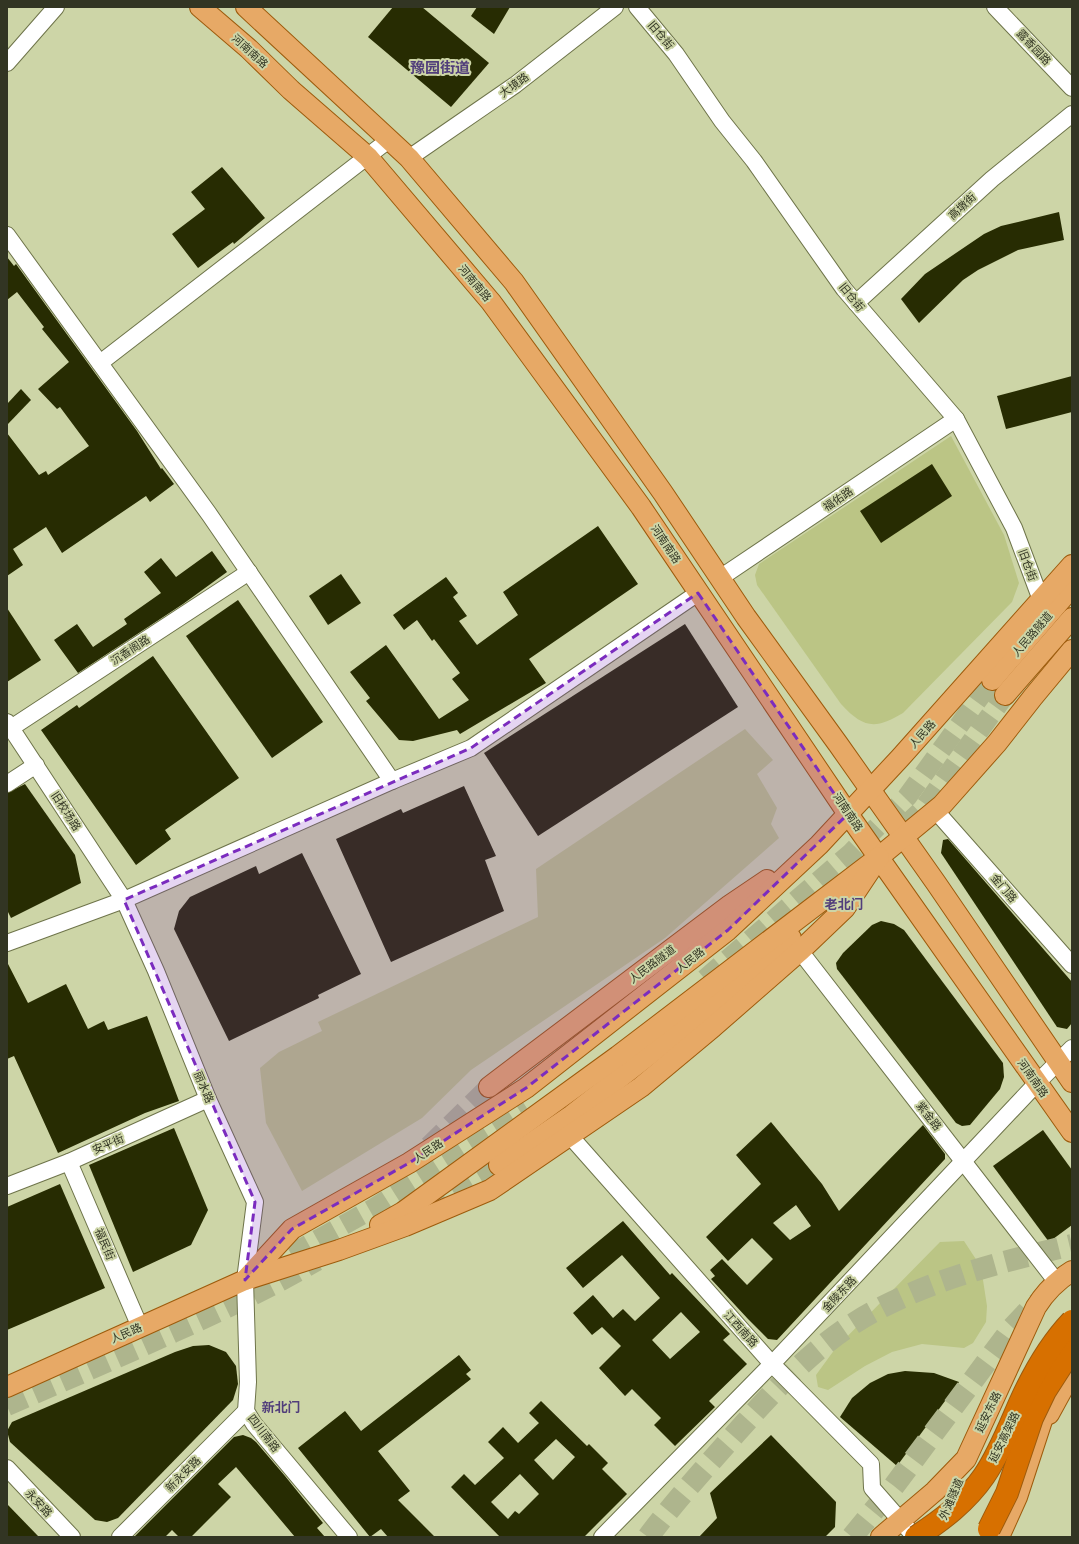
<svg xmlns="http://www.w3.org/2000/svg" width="1079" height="1544" viewBox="0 0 1079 1544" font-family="'IBM Plex Serif','Noto Sans SC',serif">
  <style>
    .green { fill: #bbc585 }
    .building { fill: #272c02; fill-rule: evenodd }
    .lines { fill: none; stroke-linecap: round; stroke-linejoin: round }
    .major-tunnel { stroke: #aeb58d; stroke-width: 20; stroke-dasharray: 20 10; stroke-linecap: butt }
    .highway-tunnel { stroke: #aeb58d; stroke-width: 22; stroke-dasharray: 22 11; stroke-linecap: butt }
    .minor-casing { stroke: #6e744a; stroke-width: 18 }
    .major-casing { stroke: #9d5b0c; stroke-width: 22 }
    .minor { stroke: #fff; stroke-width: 16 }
    .major { stroke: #e7a966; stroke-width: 20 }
    .highway-bridge-casing { stroke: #9d5b0c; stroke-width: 24; stroke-linecap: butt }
    .highway-bridge { stroke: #d77000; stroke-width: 22 }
    .marked { fill: #7b2cbf; fill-opacity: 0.2; stroke: #7b2cbf; stroke-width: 3; stroke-dasharray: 8 5; stroke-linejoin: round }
    .labels { text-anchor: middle; stroke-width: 4; stroke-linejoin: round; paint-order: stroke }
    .street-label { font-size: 11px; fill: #323523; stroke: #cdd5a7 }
    .quarter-label { font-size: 13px; font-weight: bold; fill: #513e7b; stroke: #cdd5a7 }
    .district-label { font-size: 15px; font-weight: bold; fill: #513e7b; stroke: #cdd5a7 }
  </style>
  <rect width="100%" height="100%" fill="#cdd5a7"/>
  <!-- green -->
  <g class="green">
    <path d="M951,436l53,99 15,48 -7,19 -109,111c-28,17 -40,15 -62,-9l-84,-119 -2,-10 4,-11z"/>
    <polygon points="745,729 773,760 757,774 777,808 771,824 779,838 665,938 471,1070 422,1118 302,1191 266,1123 260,1068 279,1052 322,1031 318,1022 538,917 536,869"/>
    <polygon points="964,1241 981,1267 987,1306 986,1322 973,1343 964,1348 922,1344 892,1352 865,1366 828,1390 818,1387 816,1375 835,1349 940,1242"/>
  </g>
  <!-- building -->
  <g class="building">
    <polygon points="393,7 422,7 489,63 451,107 368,37"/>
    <polygon points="477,7 510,7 494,34 471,16"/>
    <polygon points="222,167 265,218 234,244 233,242 198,268 172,234 205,209 191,192"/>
    <polygon points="1059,212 1064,240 1018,250 978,270 963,280 919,323 901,299 925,274 984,234 1001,226"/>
    <polygon points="7,257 14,266 16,264 137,431 161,469 162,468 174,484 150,502 146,496 62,553 46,527 13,549 23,565 7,576 7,433 39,475 46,471 48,475 89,446 60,407 57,409 38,389 69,362 42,329 44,327 17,292 7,300"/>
    <polygon points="1072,376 1072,412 1006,429 997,396"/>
    <polygon points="21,389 31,400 7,425 7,404"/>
    <polygon points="932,464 952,496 881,543 860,511"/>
    <polygon points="598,526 638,584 529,659 546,683 460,734 457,730 413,741 399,740 366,701 370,698 350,672 386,645 439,719 469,700 452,679 460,673 434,639 432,641 417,620 404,630 393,615 446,577 458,593 453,597 467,616 459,621 477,645 518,615 503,592"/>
    <polygon points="212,551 227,572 183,604 78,673 54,640 77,624 93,647 127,624 124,619 161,593 144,572 161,558 176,577"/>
    <polygon points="341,574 361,603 328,625 309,596"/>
    <polygon points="238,600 323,722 272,758 186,636"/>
    <polygon points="7,608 41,660 7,682"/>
    <polygon points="685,624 738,707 538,836 484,753"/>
    <polygon points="153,656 239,778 165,830 171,839 136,865 41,730 77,705 79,708"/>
    <polygon points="25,784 75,855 81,883 11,918 7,910 7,793"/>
    <polygon points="464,786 496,856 485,860 504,911 391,962 336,839 401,809 403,813"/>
    <polygon points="948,839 1072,982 1072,1023 1067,1029 1057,1027 941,853 943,840"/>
    <polygon points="302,853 361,974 318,995 319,998 229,1041 174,929 179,911 190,897 256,866 259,874"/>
    <polygon points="881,921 894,924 904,930 1003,1063 1004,1077 1000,1089 970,1125 962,1126 956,1123 837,969 836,963 843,953 872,925"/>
    <polygon points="7,962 28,1003 66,984 88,1029 104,1021 108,1030 147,1016 179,1101 145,1113 58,1153 14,1056 7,1059"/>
    <path d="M771,1122l51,62 17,27 84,-86 22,29v5l-168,181 -9,-1 -20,-20 -37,-40 4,-3 -5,-6 12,-11 25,26 26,-26 -21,-21 -24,23 -22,-24 55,-53 -25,-29zM796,1205l15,21 -21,14 -17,-17z"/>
    <polygon points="174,1128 208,1210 191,1245 133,1272 89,1165"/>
    <polygon points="1043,1130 1072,1170 1072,1225 1049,1242 993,1166"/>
    <polygon points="60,1184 105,1288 7,1330 7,1207"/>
    <path d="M623,1221l47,54 2,-2 58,61 -7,6 24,24 -38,37 6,6 -40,39 -21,-21 7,-7 -29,-29 -7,7 -26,-28 22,-22 -19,-19 -10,8 -19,-22 20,-18 20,23 10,-9 12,12 25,-23 -38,-43 -39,33 -17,-20zM681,1312l19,20 -30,27 -18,-19z"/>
    <polygon points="209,1345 226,1352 236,1366 238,1384 233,1400 118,1518 107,1522 95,1520 10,1442 7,1431 12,1422 175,1352 193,1346"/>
    <polygon points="459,1355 471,1370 466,1374 471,1379 378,1451 410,1491 398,1500 435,1537 388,1537 381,1529 370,1537 298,1448 345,1411 361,1431"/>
    <polygon points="905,1371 934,1373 959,1382 897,1466 840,1417 852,1398 870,1383 888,1374"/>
    <path d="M541,1401l46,45 2,-2 19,19 -6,6 25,25 -43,43h-84l-49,-50 13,-13 11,11 29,-27 -16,-16 15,-15 15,16 21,-20 -10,-10zM556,1439l19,18 -22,23 -19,-20zM520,1474l19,20 -20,20 -4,-3 -7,8 -17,-17z"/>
    <polygon points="243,1435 251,1438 256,1442 285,1476 323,1523 317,1528 325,1537 295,1537 236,1467 218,1484 231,1497 191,1537 179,1537 172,1530 165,1537 134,1537 234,1437"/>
    <polygon points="771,1435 836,1502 835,1527 825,1537 699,1537 717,1518 710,1493"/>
    <polygon points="7,1504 39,1537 7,1537"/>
  </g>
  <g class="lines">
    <!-- major-tunnel -->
    <g class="major-tunnel">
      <polyline points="905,826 923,809 1005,695"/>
      <polyline points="705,979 851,853 907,797 992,680"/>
      <polyline points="429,1146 489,1087"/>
      <polyline points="428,1208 499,1165"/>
      <polyline points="264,1267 290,1255 374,1208 528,1110"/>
      <path d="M7,1406c56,-24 111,-48 166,-73 49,-22 98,-45 144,-72"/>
    </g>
    <!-- highway-tunnel -->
    <g class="highway-tunnel">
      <path d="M648,1537c27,-36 58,-70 88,-104 34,-38 70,-78 112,-106 67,-44 148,-64 224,-82"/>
      <polyline points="852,1537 894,1486 1012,1328 1030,1309 1041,1301"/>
    </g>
    <defs>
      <g id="minor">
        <polyline points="637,7 676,54 722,121 754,161 844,289 956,419 1014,528 1041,600"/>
        <polyline points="995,7 1072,88"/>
        <polyline points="7,63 56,7"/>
        <polyline points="409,158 515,85 615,7"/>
        <polyline points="7,235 209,514 392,781"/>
        <polyline points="856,303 992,179 1072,114"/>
        <polyline points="100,363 390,139"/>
        <polyline points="720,578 956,419"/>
        <polyline points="7,722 124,900 156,971 208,1099 255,1202 245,1280 248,1382 246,1411 254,1424 349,1537"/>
        <polyline points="11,728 249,572"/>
        <polyline points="7,784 36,765"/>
        <polyline points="935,810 1072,965"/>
        <polyline points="7,943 124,900 392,781 471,748 698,593"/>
        <polyline points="800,951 1056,1281"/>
        <polyline points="571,1137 772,1364 871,1464 872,1488 915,1537"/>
        <polyline points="69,1162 140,1327"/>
        <polyline points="7,1186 69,1162 208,1099"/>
        <polyline points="7,1468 72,1537"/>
        <polyline points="120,1537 246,1411"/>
        <polyline points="602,1537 772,1364 1037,1083 1072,1048"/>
      </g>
      <g id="major">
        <polyline points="200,7 249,49 291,90 368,157 491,302 641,507 848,814 1072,1132"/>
        <polyline points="246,7 409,158 514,282 663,493 746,617 838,744 936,883 1072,1082"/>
        <polyline points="992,680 1072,587"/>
        <polyline points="1005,695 1072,618"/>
        <polyline points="489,1087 730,905 767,880"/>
        <polyline points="499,1165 572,1115 746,979 791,938"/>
        <polyline points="380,1225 403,1212 618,1056 879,857 942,805 997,743 1033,697 1072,650"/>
        <polyline points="245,1280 292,1229 409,1163 526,1088 728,930 819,845 900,758 1072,565"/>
        <polyline points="7,1387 245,1280 339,1250 405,1226 490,1190 641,1087 713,1027 800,951 845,908 879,857"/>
        <polyline points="1049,1414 1072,1372"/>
        <path d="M881,1537l54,-46 31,-32 70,-152c10,-16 20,-26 36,-36"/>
        <polyline points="999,1537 1017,1497 1050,1396"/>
      </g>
    </defs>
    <!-- minor casing -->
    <use href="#minor" class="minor-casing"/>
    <!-- major casing -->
    <use href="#major" class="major-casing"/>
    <!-- minor -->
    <use href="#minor" class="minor"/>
    <!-- major -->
    <use href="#major" class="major"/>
    <defs>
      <g id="highway-bridge">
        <polyline points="989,1529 1007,1493 1032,1418 1045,1391 1072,1349"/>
        <path d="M916,1537c26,-17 50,-35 68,-61 15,-22 25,-48 36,-73 13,-29 30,-59 52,-82"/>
      </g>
    </defs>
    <!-- highway-bridge casing -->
    <use href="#highway-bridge" class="highway-bridge-casing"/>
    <!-- highway-bridge -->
    <use href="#highway-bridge" class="highway-bridge"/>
  </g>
  <!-- marked area -->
  <path class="marked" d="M698,593l150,221 -120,116 -202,158 -117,75 -117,66 -47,51 10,-78 -131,-302 347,-152z"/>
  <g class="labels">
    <!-- street labels -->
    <g class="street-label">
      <text transform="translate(661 35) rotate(50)" y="4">旧仓街</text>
      <text transform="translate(1034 47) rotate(47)" y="4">露香园路</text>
      <text transform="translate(250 51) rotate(42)" y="4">河南南路</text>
      <text transform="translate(514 85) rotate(-36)" y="4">大境路</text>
      <text transform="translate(962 206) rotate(-43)" y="4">高墩街</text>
      <text transform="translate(475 283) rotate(50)" y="4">河南南路</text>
      <text transform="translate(852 297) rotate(51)" y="4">旧仓街</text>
      <text transform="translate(838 499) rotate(-34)" y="4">福佑路</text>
      <text transform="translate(666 544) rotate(56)" y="4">河南南路</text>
      <text transform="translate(1028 565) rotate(70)" y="4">旧仓街</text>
      <text transform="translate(1032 634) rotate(-49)" y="4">人民路隧道</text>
      <text transform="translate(130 650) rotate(-33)" y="4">沉香阁路</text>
      <text transform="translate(922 734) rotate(-48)" y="4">人民路</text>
      <text transform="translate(66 811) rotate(57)" y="4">旧校场路</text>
      <text transform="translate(848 812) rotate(56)" y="4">河南南路</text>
      <text transform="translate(1004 888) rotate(50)" y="4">金门路</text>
      <text transform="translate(690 960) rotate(-38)" y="4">人民路</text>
      <text transform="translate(652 964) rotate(-37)" y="4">人民路隧道</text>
      <text transform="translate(1033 1078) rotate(55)" y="4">河南南路</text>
      <text transform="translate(204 1087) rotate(67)" y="4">丽水路</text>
      <text transform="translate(929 1116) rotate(52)" y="4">紫金路</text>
      <text transform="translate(108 1144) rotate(-24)" y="4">安平街</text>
      <text transform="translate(428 1151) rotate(-33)" y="4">人民路</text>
      <text transform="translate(105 1244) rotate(67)" y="4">福民街</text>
      <text transform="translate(839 1294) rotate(-47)" y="4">金陵东路</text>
      <text transform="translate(741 1329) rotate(48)" y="4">江西南路</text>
      <text transform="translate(126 1333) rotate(-24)" y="4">人民路</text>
      <text transform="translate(988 1412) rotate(-64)" y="4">延安东路</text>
      <text transform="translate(264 1433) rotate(52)" y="4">四川南路</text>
      <text transform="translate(1004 1437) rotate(-64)" y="4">延安高架路</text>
      <text transform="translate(183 1474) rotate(-45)" y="4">新永安路</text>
      <text transform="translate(951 1499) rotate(-67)" y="4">外滩隧道</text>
      <text transform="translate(39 1503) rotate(47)" y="4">永安路</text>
    </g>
    <!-- quarter labels -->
    <g class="quarter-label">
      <text x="844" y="909">老北门</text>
      <text x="281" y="1412">新北门</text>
    </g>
    <!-- district labels -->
    <g class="district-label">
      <text x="440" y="73">豫园街道</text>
    </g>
  </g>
  <!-- border -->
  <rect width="1079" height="1544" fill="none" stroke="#323523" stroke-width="16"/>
</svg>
